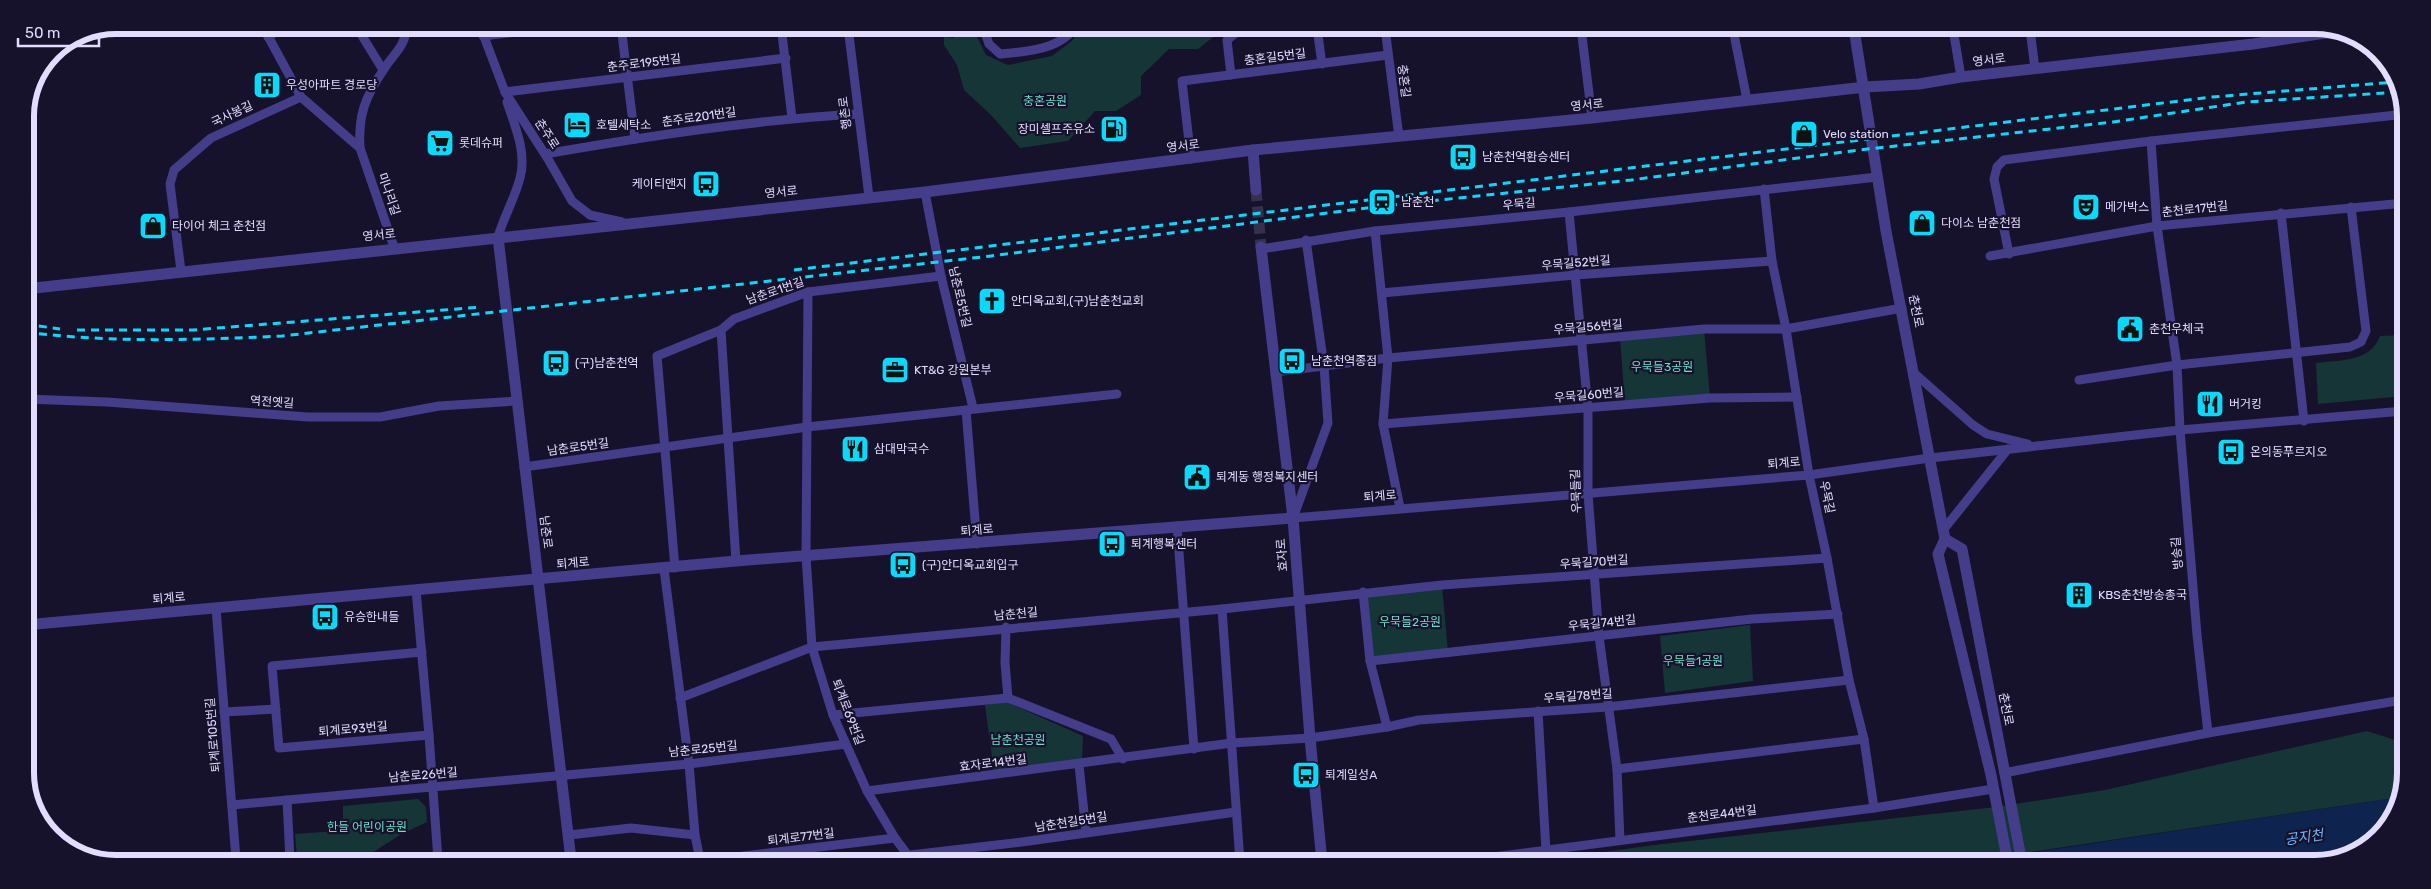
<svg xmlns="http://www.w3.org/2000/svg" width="2431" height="889" viewBox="0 0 2431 889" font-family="Rubik,'Noto Sans KR',sans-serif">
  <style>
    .green { fill: #153536 }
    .water { fill: #0e234e }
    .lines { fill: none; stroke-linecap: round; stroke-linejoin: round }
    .tertiary-tunnel { stroke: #35304c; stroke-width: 11; stroke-dasharray: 11 5.5; stroke-linecap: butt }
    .minor { stroke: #443d8a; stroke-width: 9 }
    .tertiary { stroke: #443d8a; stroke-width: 11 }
    .rail { stroke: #0bd9fc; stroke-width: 3; stroke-dasharray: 8 6; stroke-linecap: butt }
    .labels { text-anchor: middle; stroke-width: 4.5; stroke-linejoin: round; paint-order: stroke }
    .street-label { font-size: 12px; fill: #e2dcff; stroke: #17122c }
    .poi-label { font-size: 12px; fill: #e2dcff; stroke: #17122c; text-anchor: start }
    .park-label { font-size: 12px; fill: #67e0c8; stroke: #17122c }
    .water-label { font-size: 14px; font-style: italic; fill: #6cb3fd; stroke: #17122c }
    .rim { fill: none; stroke: #e2dcff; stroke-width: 6 }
  </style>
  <rect width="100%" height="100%" fill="#17122c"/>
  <!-- green -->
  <g class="green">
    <polygon points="1079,27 1226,27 1198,49 1169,49 1141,76 1141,95 1116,111 1095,111 1068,141 1020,148 991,115 964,90 957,65 944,45 944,37 954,38 957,32 975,33 986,55 1008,65 1052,56 1073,40"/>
    <polygon points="1704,329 1710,398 1625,405 1620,337"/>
    <path d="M2404,335v61l-86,8 -2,-41c23,-3 55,-1 64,-27z"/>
    <polygon points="1442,585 1448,652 1370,661 1363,592"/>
    <polygon points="1750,625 1753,681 1665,693 1660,636"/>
    <polygon points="1004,701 1083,736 1082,761 994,772 985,705"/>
    <polygon points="2367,731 2401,742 2401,797 1956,863 1533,862 1654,845 1996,807 2105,790"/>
    <polygon points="418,799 426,807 427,822 400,835 361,860 325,860 323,854 297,857 295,834 336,831 343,827 343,806"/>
    <polygon points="2330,858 2315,864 2280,864"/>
  </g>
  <!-- water -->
  <polygon class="water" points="2401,797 2401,803 2370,845 2330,859 2280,864 1962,863"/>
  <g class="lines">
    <!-- tertiary-tunnel -->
    <polyline class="tertiary-tunnel" points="1256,190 1261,247"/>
    <!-- minor -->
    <g class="minor">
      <polyline points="262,25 301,97 360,148 394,247"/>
      <polyline points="356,26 383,70"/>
      <polyline points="480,26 505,92 548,159 572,201 590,215 622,222"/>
      <polyline points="621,26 635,139"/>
      <polyline points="781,26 792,118"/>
      <polyline points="848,27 869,197"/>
      <path d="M983,27l6,17 11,10c24,-2 60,-4 75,-27"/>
      <polyline points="1317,28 1322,64"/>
      <polyline points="1385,28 1399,137"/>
      <polyline points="1581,28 1592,118"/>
      <polyline points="1733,29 1747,100"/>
      <polyline points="1953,29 1961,77"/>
      <polyline points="2030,29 2035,69"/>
      <polyline points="483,36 563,26"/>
      <polyline points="268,37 286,25"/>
      <polyline points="1231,75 1227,40 1243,27"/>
      <polyline points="505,92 786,58"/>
      <polyline points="2151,141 2157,226 2177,365 2180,430 2197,635 2208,733"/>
      <path d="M360,148c-2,-33 5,-51 24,-79 11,-17 21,-22 23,-43"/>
      <path d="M545,154c104,-18 208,-34 313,-40"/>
      <polyline points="1191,159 1182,81 1388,55"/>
      <polyline points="1764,189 1772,261 1786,329 1809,475 1827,558 1849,680 1864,739 1874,808"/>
      <polyline points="925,192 941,276 973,408"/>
      <polyline points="1569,212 1588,408 1588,494 1599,636 1617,769 1620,840"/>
      <polyline points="2281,213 2304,421"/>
      <polyline points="1375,231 1388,358 1383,424 1400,508"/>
      <path d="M498,237c6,-21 17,-39 22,-59 7,-25 -5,-52 -13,-76"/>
      <polyline points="1306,240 1324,366 1328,423 1293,518 1809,475 1930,458 2180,430 2404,411"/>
      <polyline points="1261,249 1375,231 1569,212 1877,177"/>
      <polyline points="2009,254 1994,179 1997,167 2004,160 2151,141 2397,115 2406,119"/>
      <polyline points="1990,256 2157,226 2405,203"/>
      <polyline points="181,271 170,184 174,170 211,138 301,97"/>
      <polyline points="808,292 806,556 812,647 833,715 867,791 895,838 912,861"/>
      <polyline points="1382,293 1575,275 1772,261"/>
      <polyline points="721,330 736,561"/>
      <polyline points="1275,372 1388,358 1704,329 1786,329 1902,308"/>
      <polyline points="1913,372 1973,425 1987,434 2028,444"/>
      <polyline points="2079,380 2177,365 2350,347 2361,342 2366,331 2351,207"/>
      <polyline points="25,399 107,402 308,417 380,417 439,406 516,401"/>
      <polyline points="966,410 977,544"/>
      <polyline points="1383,424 1710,398 1797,397"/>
      <polyline points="524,467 807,427 1117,394"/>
      <polyline points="1177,526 1194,749"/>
      <polyline points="1944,529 2008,449"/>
      <polyline points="675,568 657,356 721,330 734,319 808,292 941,276"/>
      <polyline points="664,569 689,764 695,835 700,860"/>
      <polyline points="416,590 429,735 438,860"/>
      <polyline points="1363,592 1370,661 1387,727"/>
      <polyline points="216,608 236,859"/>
      <polyline points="1222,609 1240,862"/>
      <polyline points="1006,627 1005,663 1008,698"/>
      <polyline points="422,652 272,666 279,748 429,735"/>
      <polyline points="1370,661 1752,619 1838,614"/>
      <polyline points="680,698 812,647 1222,609 1442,585 1827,558"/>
      <polyline points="1538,711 1546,851"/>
      <polyline points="224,712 276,709"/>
      <polyline points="833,715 1008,698 1111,739 1123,759"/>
      <polyline points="1079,765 1086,832"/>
      <polyline points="1617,769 1864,739"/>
      <polyline points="2004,773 2208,733 2402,700"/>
      <polyline points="867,791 1232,743 1310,738 1387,727 1419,720 1607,707 1849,680"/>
      <polyline points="287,800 290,860"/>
      <polyline points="232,805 689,764 846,744"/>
      <polyline points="569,835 631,828 695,835"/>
      <polyline points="910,855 1022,842 1236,812"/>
      <polyline points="710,860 895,838"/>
      <polyline points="1454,862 1874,808 1993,789"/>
    </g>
    <!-- tertiary -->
    <g class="tertiary">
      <polyline points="1854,29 1886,231 1945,539 1938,554 1991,775 2008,863"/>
      <polyline points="1253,150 1256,190"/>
      <polyline points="498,237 571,860"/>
      <polyline points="1261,247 1293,518 1310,738 1322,862"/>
      <polyline points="25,289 925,192 1253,150 1592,118 1865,87 1919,84 1961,77 2253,44 2345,30"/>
      <polyline points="1945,539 1962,549 2022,863"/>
      <polyline points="25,625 736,561 1293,518"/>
    </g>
    <!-- rail -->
    <g class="rail">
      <polyline points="794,270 2212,97 2395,82"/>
      <polyline points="25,324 60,329"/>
      <polyline points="77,330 193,330 481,307"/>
      <path d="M25,332c86,11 171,8 257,4l709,-80 391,-50 249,-26 228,-30 254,-28 133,-20 153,-10"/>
    </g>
  </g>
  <!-- icons -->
  <defs>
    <symbol id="building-square" viewBox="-11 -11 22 22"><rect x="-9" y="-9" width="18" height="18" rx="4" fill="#0bd9fc" stroke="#17122c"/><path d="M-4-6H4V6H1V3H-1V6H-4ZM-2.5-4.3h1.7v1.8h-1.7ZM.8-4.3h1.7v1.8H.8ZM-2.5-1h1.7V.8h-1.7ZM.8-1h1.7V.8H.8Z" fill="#111"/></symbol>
    <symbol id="hotel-square" viewBox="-11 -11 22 22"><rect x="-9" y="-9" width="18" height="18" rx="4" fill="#0bd9fc" stroke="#17122c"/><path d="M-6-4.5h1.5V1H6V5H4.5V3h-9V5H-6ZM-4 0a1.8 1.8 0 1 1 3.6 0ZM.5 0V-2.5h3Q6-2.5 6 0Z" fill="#111"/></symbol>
    <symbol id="fuel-square" viewBox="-11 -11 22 22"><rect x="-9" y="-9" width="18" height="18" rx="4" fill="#0bd9fc" stroke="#17122c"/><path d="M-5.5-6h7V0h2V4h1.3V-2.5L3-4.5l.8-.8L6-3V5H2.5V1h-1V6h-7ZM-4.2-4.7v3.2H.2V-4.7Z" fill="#111"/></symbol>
    <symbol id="shop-square" viewBox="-11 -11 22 22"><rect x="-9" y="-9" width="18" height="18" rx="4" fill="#0bd9fc" stroke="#17122c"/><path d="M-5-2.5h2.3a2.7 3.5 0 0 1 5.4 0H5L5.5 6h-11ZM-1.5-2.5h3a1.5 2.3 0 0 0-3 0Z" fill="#111"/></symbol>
    <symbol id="supermarket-square" viewBox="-11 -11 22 22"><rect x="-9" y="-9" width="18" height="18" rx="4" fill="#0bd9fc" stroke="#17122c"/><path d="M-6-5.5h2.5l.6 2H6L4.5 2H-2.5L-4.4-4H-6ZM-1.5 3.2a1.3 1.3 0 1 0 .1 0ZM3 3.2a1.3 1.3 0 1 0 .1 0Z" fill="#111"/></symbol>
    <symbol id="bus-square" viewBox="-11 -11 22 22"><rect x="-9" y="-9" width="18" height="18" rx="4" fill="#0bd9fc" stroke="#17122c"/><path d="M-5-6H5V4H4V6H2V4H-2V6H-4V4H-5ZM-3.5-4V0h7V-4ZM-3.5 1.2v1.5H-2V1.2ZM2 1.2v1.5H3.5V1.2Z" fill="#111"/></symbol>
    <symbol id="station-square" viewBox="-11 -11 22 22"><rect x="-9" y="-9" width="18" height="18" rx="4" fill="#0bd9fc" stroke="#17122c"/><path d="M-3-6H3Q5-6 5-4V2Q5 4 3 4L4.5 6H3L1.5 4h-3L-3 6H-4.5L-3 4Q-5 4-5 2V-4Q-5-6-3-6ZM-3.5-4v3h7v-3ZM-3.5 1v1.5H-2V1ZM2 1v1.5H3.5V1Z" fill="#111"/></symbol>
    <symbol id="theatre-square" viewBox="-11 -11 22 22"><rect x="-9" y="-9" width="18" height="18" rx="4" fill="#0bd9fc" stroke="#17122c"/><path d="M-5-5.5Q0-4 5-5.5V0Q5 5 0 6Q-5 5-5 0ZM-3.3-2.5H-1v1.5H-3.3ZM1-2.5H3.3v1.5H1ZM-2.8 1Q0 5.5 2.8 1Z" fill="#111"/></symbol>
    <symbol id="church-square" viewBox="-11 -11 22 22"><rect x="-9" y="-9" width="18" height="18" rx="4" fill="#0bd9fc" stroke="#17122c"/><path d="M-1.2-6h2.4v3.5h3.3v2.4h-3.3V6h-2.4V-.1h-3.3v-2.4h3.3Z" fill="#111"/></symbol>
    <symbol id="civic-square" viewBox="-11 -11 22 22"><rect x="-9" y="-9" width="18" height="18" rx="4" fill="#0bd9fc" stroke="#17122c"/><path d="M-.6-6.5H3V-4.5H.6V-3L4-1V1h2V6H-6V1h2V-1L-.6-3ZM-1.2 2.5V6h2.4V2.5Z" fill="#111"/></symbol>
    <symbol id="office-square" viewBox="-11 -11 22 22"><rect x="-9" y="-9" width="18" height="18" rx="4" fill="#0bd9fc" stroke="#17122c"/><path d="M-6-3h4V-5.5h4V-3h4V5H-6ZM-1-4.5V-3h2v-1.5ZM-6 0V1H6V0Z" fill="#111"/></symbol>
    <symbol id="restaurant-square" viewBox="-11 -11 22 22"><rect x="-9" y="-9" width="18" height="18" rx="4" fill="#0bd9fc" stroke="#17122c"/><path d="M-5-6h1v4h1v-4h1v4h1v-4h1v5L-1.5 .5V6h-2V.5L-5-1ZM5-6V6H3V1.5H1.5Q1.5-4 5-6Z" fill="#111"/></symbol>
  </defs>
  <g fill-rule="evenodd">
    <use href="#building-square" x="251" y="69" width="32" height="32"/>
    <use href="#hotel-square" x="561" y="109" width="32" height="32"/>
    <use href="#fuel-square" x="1098" y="113" width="32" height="32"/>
    <use href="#shop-square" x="1788" y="118" width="32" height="32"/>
    <use href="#supermarket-square" x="424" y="127" width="32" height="32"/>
    <use href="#bus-square" x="1447" y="141" width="32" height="32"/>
    <use href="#bus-square" x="690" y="168" width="32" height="32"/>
    <use href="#station-square" x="1366" y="186" width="32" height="32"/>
    <use href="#theatre-square" x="2070" y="191" width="32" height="32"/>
    <use href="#shop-square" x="1906" y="207" width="32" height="32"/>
    <use href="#shop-square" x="137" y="210" width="32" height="32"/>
    <use href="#church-square" x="976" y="285" width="32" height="32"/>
    <use href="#civic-square" x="2114" y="313" width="32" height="32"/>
    <use href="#bus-square" x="1276" y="345" width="32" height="32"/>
    <use href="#bus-square" x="540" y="347" width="32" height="32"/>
    <use href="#office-square" x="879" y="354" width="32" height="32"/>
    <use href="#restaurant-square" x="2194" y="388" width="32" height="32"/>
    <use href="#restaurant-square" x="839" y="433" width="32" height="32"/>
    <use href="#bus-square" x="2215" y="436" width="32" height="32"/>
    <use href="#civic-square" x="1181" y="461" width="32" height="32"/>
    <use href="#bus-square" x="1096" y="528" width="32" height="32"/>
    <use href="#bus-square" x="887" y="549" width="32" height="32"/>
    <use href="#building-square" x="2063" y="579" width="32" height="32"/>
    <use href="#bus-square" x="309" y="601" width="32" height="32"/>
    <use href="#bus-square" x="1290" y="759" width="32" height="32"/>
  </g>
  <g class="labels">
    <!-- street labels -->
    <g class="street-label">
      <text transform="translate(1275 57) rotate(-7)" y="4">충혼길5번길</text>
      <text transform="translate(1989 60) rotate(-7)" y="4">영서로</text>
      <text transform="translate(644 63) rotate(-7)" y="4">춘주로195번길</text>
      <text transform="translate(1404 81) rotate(83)" y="4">충혼길</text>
      <text transform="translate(1587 105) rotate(-6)" y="4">영서로</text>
      <text transform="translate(845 113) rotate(-97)" y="4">행촌로</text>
      <text transform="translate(232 114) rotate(-25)" y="4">국사봉길</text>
      <text transform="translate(699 117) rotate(-8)" y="4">춘주로201번길</text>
      <text transform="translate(547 134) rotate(57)" y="4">춘주로</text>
      <text transform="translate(1183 146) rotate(-7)" y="4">영서로</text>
      <text transform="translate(781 192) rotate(-6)" y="4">영서로</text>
      <text transform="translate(389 194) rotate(71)" y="4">미나리길</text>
      <text transform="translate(1519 204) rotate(-6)" y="4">우묵길</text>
      <text transform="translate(2195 209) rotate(-6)" y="4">춘천로17번길</text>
      <text transform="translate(379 235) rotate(-6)" y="4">영서로</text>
      <text transform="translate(1576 263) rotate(-5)" y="4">우묵길52번길</text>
      <text transform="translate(775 291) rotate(-19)" y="4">남춘로1번길</text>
      <text transform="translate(960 297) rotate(77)" y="4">남춘로5번길</text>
      <text transform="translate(1916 311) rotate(79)" y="4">춘천로</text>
      <text transform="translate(1588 327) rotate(-5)" y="4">우묵길56번길</text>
      <text transform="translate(1589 395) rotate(-5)" y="4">우묵길60번길</text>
      <text transform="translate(272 402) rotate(4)" y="4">역전옛길</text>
      <text transform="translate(578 447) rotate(-8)" y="4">남춘로5번길</text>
      <text transform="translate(1784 463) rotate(-5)" y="4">퇴계로</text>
      <text transform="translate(1576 491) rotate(-92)" y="4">우묵들길</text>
      <text transform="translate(1380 496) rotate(-5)" y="4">퇴계로</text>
      <text transform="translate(1827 497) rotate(78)" y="4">우묵길</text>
      <text transform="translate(977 530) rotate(-5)" y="4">퇴계로</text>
      <text transform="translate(546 532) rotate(83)" y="4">남춘로</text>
      <text transform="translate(2177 553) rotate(-95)" y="4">방송길</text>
      <text transform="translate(1282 555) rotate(-94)" y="4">효자로</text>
      <text transform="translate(1594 562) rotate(-4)" y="4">우묵길70번길</text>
      <text transform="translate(573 563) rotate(-5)" y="4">퇴계로</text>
      <text transform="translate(169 598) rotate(-5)" y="4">퇴계로</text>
      <text transform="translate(1016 614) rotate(-5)" y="4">남춘천길</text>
      <text transform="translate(1602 623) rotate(-6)" y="4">우묵길74번길</text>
      <text transform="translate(1578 696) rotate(-4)" y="4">우묵길78번길</text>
      <text transform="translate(2006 709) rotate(79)" y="4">춘천로</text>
      <text transform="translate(848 712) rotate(69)" y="4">퇴계로69번길</text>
      <text transform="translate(353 729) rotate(-5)" y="4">퇴계로93번길</text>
      <text transform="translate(213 735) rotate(-95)" y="4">퇴계로105번길</text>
      <text transform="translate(703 749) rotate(-6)" y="4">남춘로25번길</text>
      <text transform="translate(993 763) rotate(-7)" y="4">효자로14번길</text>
      <text transform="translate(423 775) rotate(-5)" y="4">남춘로26번길</text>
      <text transform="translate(1722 814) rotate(-7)" y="4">춘천로44번길</text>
      <text transform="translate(1071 822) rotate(-9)" y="4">남춘천길5번길</text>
      <text transform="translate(801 837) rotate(-7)" y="4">퇴계로77번길</text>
    </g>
    <!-- poi labels -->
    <g class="poi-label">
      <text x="286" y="89">우성아파트 경로당</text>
      <text x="596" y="129">호텔세탁소</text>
      <text x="1095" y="133" text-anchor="end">장미셀프주유소</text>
      <text x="1823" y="138">Velo station</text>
      <text x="459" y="147">롯데슈퍼</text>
      <text x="1482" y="161">남춘천역환승센터</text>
      <text x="687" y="188" text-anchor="end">케이티앤지</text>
      <text x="1401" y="206">남춘천</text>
      <text x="2105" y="211">메가박스</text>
      <text x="1941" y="227">다이소 남춘천점</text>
      <text x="172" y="230">타이어 체크 춘천점</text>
      <text x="1011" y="305">안디옥교회,(구)남춘천교회</text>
      <text x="2149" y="333">춘천우체국</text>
      <text x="1311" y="365">남춘천역종점</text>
      <text x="575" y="367">(구)남춘천역</text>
      <text x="914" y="374">KT&amp;G 강원본부</text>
      <text x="2229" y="408">버거킹</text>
      <text x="874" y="453">삼대막국수</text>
      <text x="2250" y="456">온의동푸르지오</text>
      <text x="1216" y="481">퇴계동 행정복지센터</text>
      <text x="1131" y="548">퇴계행복센터</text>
      <text x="922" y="569">(구)안디옥교회입구</text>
      <text x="2098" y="599">KBS춘천방송총국</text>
      <text x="344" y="621">유승한내들</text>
      <text x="1325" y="779">퇴계일성A</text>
    </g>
    <!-- park labels -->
    <g class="park-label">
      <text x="1045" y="105">충혼공원</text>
      <text x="1662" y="371">우묵들3공원</text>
      <text x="1410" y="626">우묵들2공원</text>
      <text x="1693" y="665">우묵들1공원</text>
      <text x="1018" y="744">남춘천공원</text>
      <text x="367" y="831">한들 어린이공원</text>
    </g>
    <!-- water labels -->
    <g class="water-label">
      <text transform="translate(2304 837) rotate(-8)" y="5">공지천</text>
    </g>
  </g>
  <!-- crop -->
  <path d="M0 0H2431V889H0ZM116 34H2315A82 82 0 0 1 2397 116V773A82 82 0 0 1 2315 855H116A82 82 0 0 1 34 773V116A82 82 0 0 1 116 34Z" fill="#17122c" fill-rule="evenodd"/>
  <path class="rim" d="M116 34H2315A82 82 0 0 1 2397 116V773A82 82 0 0 1 2315 855H116A82 82 0 0 1 34 773V116A82 82 0 0 1 116 34Z"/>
  <!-- scale -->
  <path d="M18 38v8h81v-8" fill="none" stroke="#e2dcff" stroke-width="2.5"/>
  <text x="25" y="38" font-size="15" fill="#e2dcff" stroke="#17122c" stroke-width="4" paint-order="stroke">50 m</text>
</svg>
